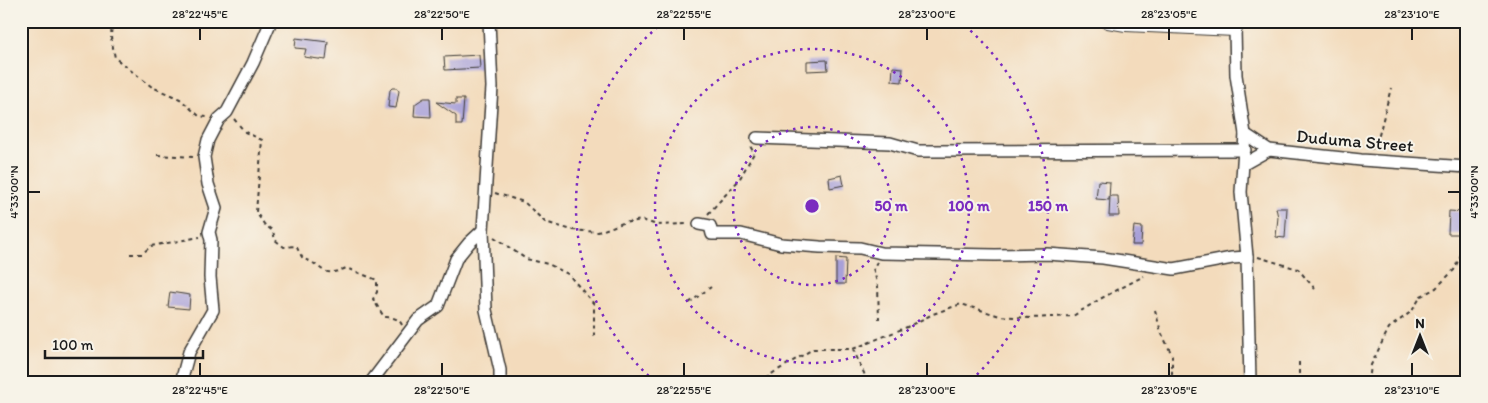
<svg xmlns="http://www.w3.org/2000/svg" width="1488" height="403" viewBox="0 0 1488 403" font-family="Itim,sans-serif">
  <style>
    .building { fill: #a8a0d8 }
    .lines { fill: none; stroke-linecap: round; stroke-linejoin: round }
    .minor-casing { stroke: #3c3934; stroke-width: 14 }
    .tertiary-casing { stroke: #3c3934; stroke-width: 16 }
    .path { stroke: #3c3934; stroke-width: 2; stroke-dasharray: 4 4; stroke-linecap: butt }
    .minor { stroke: #fff; stroke-width: 11 }
    .tertiary { stroke: #fff; stroke-width: 14 }
    .ticks { fill: none; stroke: #1c1c1c; stroke-width: 2 }
    .ring { fill: none; stroke: #7b2cbf; stroke-width: 2.5; stroke-dasharray: 2.5 5 }
    .labels { text-anchor: middle; stroke-width: 4; stroke-linejoin: round; paint-order: stroke }
    .street-label { font-size: 18px; fill: #1c1c1c; stroke: #f7f3e8 }
    .centre { fill: #7b2cbf; stroke: #f7f3e8; stroke-width: 2.5 }
    .ring-label { font-size: 15px; text-anchor: middle; font-weight: bold; fill: #7b2cbf; stroke: #f7f3e8; stroke-width: 4; stroke-linejoin: round; paint-order: stroke }
    .neatline { fill: none; stroke: #1c1c1c; stroke-width: 2 }
    .ticks-label { font-size: 12px; text-anchor: middle; fill: #1c1c1c }
  </style>
  <rect width="100%" height="100%" fill="#f7f3e8"/>
  <filter id="ink" filterUnits="userSpaceOnUse"><feTurbulence type="fractalNoise" baseFrequency=".02" numOctaves="2"/><feDisplacementMap in="SourceGraphic" scale="10" xChannelSelector="R" yChannelSelector="G"/><feConvolveMatrix kernelMatrix="1 2 1 2 8 2 1 2 1" color-interpolation-filters="sRGB"/></filter>
  <filter id="wash" filterUnits="userSpaceOnUse"><feTurbulence type="fractalNoise" baseFrequency=".0096" numOctaves="4" result="noise"/><feDisplacementMap in="SourceGraphic" scale="20" xChannelSelector="R" yChannelSelector="G"/><feGaussianBlur stdDeviation="1.12" result="paint"/><feColorMatrix in="noise" values="0 0 0 0 0 0 0 0 0 0 0 0 0 0 0 0 0 1.4 0 .05"/><feComposite in="paint" operator="in"/></filter>
  <g filter="url(#wash)">
    <rect width="100%" height="100%" fill="#f3dbbc"/>
    <g id="blocks">
      <!-- building -->
      <g class="building">
        <polygon points="296,38 328,42 326,60 304,57 306,49 295,48"/>
        <polygon points="479,55 480,68 445,70 444,57"/>
        <polygon points="827,60 828,70 807,71 807,61"/>
        <polygon points="893,67 903,68 902,82 892,81"/>
        <polygon points="392,88 397,88 399,91 396,108 388,107 390,90"/>
        <polygon points="424,98 430,98 431,117 414,116 415,104"/>
        <polygon points="456,99 464,99 462,125 456,125 456,116 436,102 456,104"/>
        <polygon points="842,175 844,185 830,188 829,178"/>
        <polygon points="1098,181 1110,182 1109,200 1096,199"/>
        <polygon points="1110,196 1118,196 1119,216 1109,216"/>
        <polygon points="1276,208 1287,208 1285,238 1276,237 1278,217"/>
        <polygon points="1449,211 1464,212 1463,226 1467,226 1467,234 1448,234"/>
        <polygon points="1134,226 1142,227 1141,245 1132,245"/>
        <polygon points="836,258 846,259 845,284 836,284"/>
        <polygon points="170,292 190,295 189,309 168,307"/>
      </g>
    </g>
  </g>
  <g filter="url(#ink)">
    <use href="#blocks" fill-opacity="0" stroke="#3c3934" stroke-width="1"/>
    <g class="lines">
      <defs>
        <g id="minor">
          <polyline points="489,21 492,87 483,230 486,310 500,370 500,382"/>
          <polyline points="1235,29 1236,75 1245,134 1241,192 1247,257 1250,382"/>
          <polyline points="1245,134 1269,150 1361,160 1467,167"/>
          <polyline points="757,138 890,143 918,151 1245,150"/>
          <polyline points="1244,164 1269,150"/>
          <polyline points="699,224 710,226 712,234 741,234 781,244 820,247 860,248 881,253 995,255 1047,254 1103,258 1174,269 1232,258 1247,257"/>
          <polyline points="181,382 189,352 213,310 210,277 211,240 209,232 216,208 208,184 204,157 208,140 219,119 227,112 253,63 271,21"/>
          <polyline points="371,382 418,320 438,306 456,259 469,243 483,230"/>
        </g>
        <polyline id="tertiary" points="1108,21 1126,24 1235,29 1235,21"/>
      </defs>
      <!-- minor casing -->
      <use href="#minor" class="minor-casing"/>
      <!-- tertiary casing -->
      <use href="#tertiary" class="tertiary-casing"/>
      <!-- path -->
      <g class="path">
        <polyline points="112,21 111,37 115,58 152,87 180,99 199,116 207,117"/>
        <path d="M234,119l11,13 17,8 -6,72 8,12 9,7 2,9 9,7 12,-1 7,13c21,5 17,21 43,9l31,12v12l-4,7 11,18c7,0 15,1 18,8"/>
        <polyline points="1371,149 1377,143 1391,88"/>
        <polyline points="157,155 194,157"/>
        <polyline points="1466,177 1467,182"/>
        <polyline points="1467,188 1463,202 1467,209"/>
        <polyline points="495,193 524,202 545,222 572,230 598,232 623,223 642,220 657,225 688,224"/>
        <polyline points="708,214 739,180 754,153 750,146"/>
        <polyline points="494,237 526,259 548,264 568,274 594,304 594,337"/>
        <polyline points="130,254 142,254 151,246 200,237"/>
        <polyline points="1258,257 1298,269 1315,289"/>
        <polyline points="877,262 873,268 878,286 879,319"/>
        <polyline points="689,303 711,287"/>
        <polyline points="1155,310 1161,332 1172,355 1172,382"/>
        <polyline points="853,349 907,327 933,314 961,304 1000,316 1030,318 1073,316 1100,299 1144,276"/>
        <polyline points="758,382 813,349 853,349 868,382"/>
        <polyline points="1299,382 1299,359"/>
        <polyline points="1369,382 1371,365 1389,328 1412,311 1421,296 1436,288 1454,270 1467,241"/>
      </g>
      <!-- minor -->
      <use href="#minor" class="minor"/>
      <!-- tertiary -->
      <use href="#tertiary" class="tertiary"/>
    </g>
  </g>
  <!-- ticks -->
  <path class="ticks" d="M200,28v12M442,28v12M684,28v12M927,28v12M1169,28v12M1412,28v12M28,192h12M1448,192h12M200,363v13M442,363v13M684,363v13M927,363v13M1169,363v13M1412,363v13"/>
  <!-- distance rings -->
  <g class="ring">
    <circle cx="812" cy="206" r="79"/>
    <circle cx="812" cy="206" r="157"/>
    <path d="M654 381A236 236 0 0 1 665 21M959 21A236 236 0 0 1 970 381"/>
  </g>
  <g class="labels">
    <!-- street labels -->
    <g class="street-label">
      <text transform="translate(1355 141) rotate(5)" y="6">Duduma Street</text>
    </g>
  </g>
  <circle cx="812" cy="206" r="8" class="centre"/>
  <g class="ring-label">
    <text x="891" y="211">50 m</text>
    <text x="969" y="211">100 m</text>
    <text x="1048" y="211">150 m</text>
  </g>
  <!-- margin -->
  <rect width="1488" height="403" fill="none" stroke="#f7f3e8" stroke-width="55"/>
  <!-- north arrow -->
  <g transform="translate(1420 336)" stroke="#f7f3e8" stroke-width="4" paint-order="stroke">
  <path d="M0-4L9 19L0 12L-9 19Z" fill="#1c1c1c"/>
  <text y="-8" font-size="14" font-weight="bold" text-anchor="middle" fill="#1c1c1c">N</text>
  </g>
  <!-- scale -->
  <path d="M45 350v8h158v-8" fill="none" stroke="#1c1c1c" stroke-width="2.5"/>
  <text x="52" y="350" font-size="15" fill="#1c1c1c" stroke="#f7f3e8" stroke-width="4" paint-order="stroke">100 m</text>
  <rect x="28" y="28" width="1432" height="348" class="neatline"/>
  <g class="ticks-label">
    <text x="200" y="18">28°22'45"E</text>
    <text x="442" y="18">28°22'50"E</text>
    <text x="684" y="18">28°22'55"E</text>
    <text x="927" y="18">28°23'00"E</text>
    <text x="1169" y="18">28°23'05"E</text>
    <text x="1412" y="18">28°23'10"E</text>
    <text transform="translate(14 192) rotate(-90)" y="4">4°33'00"N</text>
    <text transform="translate(1474 192) rotate(-90)" y="4">4°33'00"N</text>
    <text x="200" y="394">28°22'45"E</text>
    <text x="442" y="394">28°22'50"E</text>
    <text x="684" y="394">28°22'55"E</text>
    <text x="927" y="394">28°23'00"E</text>
    <text x="1169" y="394">28°23'05"E</text>
    <text x="1412" y="394">28°23'10"E</text>
  </g>
</svg>
